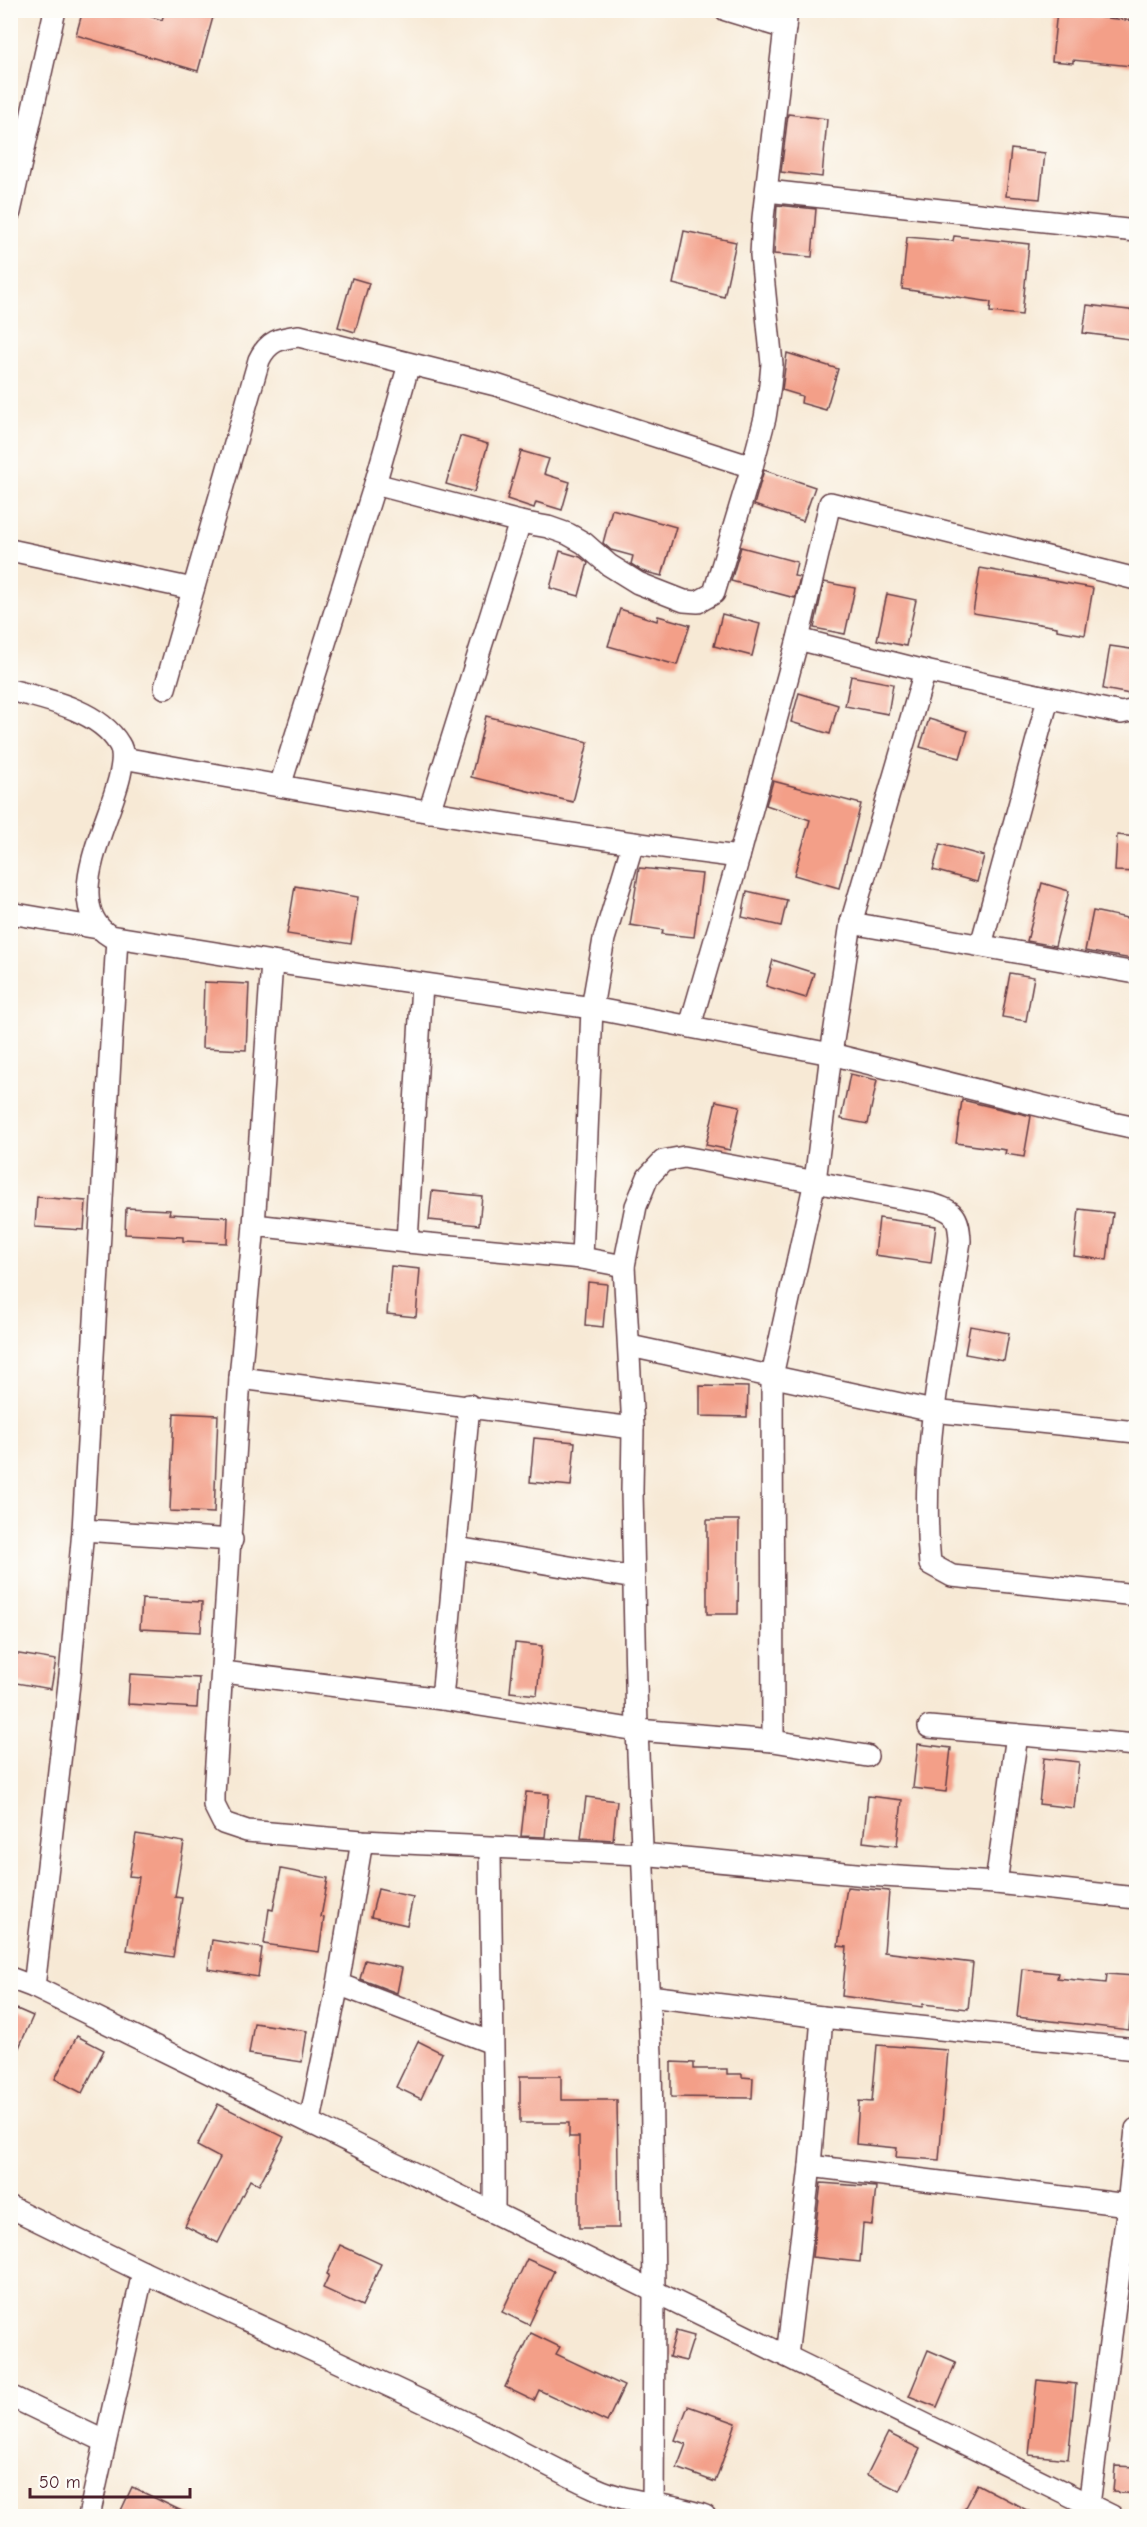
<svg xmlns="http://www.w3.org/2000/svg" width="1147" height="2527" viewBox="0 0 1147 2527" font-family="'Comic Neue',sans-serif">
  <style>
    .building { fill: #f39f88 }
    .lines { fill: none; stroke-linecap: round; stroke-linejoin: round }
    .street-casing { stroke: #643d44; stroke-width: 24 }
    .street { stroke: #fff; stroke-width: 21 }
  </style>
  <rect width="100%" height="100%" fill="#fdfcf7"/>
  <filter id="ink" filterUnits="userSpaceOnUse"><feTurbulence type="fractalNoise" baseFrequency=".0167" numOctaves="2"/><feDisplacementMap in="SourceGraphic" scale="12" xChannelSelector="R" yChannelSelector="G"/><feConvolveMatrix kernelMatrix="1 2 1 2 8 2 1 2 1" color-interpolation-filters="sRGB"/></filter>
  <filter id="wash" filterUnits="userSpaceOnUse"><feTurbulence type="fractalNoise" baseFrequency=".008" numOctaves="4" result="noise"/><feDisplacementMap in="SourceGraphic" scale="24" xChannelSelector="R" yChannelSelector="G"/><feGaussianBlur stdDeviation="1.35" result="paint"/><feColorMatrix in="noise" values="0 0 0 0 0 0 0 0 0 0 0 0 0 0 0 0 0 1.4 0 .05"/><feComposite in="paint" operator="in"/></filter>
  <g filter="url(#wash)">
    <rect width="100%" height="100%" fill="#f7e9d5"/>
    <g id="blocks">
      <!-- building -->
      <g class="building">
        <polygon points="83,10 128,10 162,20 165,10 215,10 198,71 76,35"/>
        <polygon points="1057,10 1079,10 1078,15 1136,21 1131,66 1073,60 1073,63 1052,61"/>
        <polygon points="788,114 827,119 822,177 781,172"/>
        <polygon points="1011,149 1045,153 1040,199 1006,196"/>
        <polygon points="777,205 816,209 812,257 774,254"/>
        <polygon points="684,231 736,242 724,297 673,284"/>
        <polygon points="954,236 1029,244 1022,315 990,312 991,302 902,289 907,237 953,241"/>
        <polygon points="352,278 369,283 355,332 338,327"/>
        <polygon points="1087,305 1137,311 1137,340 1083,333"/>
        <polygon points="787,353 838,369 826,410 801,403 802,396 782,390"/>
        <polygon points="460,436 488,444 474,492 446,484"/>
        <polygon points="521,451 549,459 544,474 570,482 562,510 536,502 534,508 507,499"/>
        <polygon points="764,470 815,487 803,521 754,505"/>
        <polygon points="612,509 676,527 662,576 642,571 631,564 633,556 611,550 603,543"/>
        <polygon points="741,547 797,562 794,576 800,577 795,598 731,581"/>
        <polygon points="560,551 580,557 588,563 579,596 550,588"/>
        <polygon points="980,568 1093,588 1085,635 1057,630 1057,627 973,613"/>
        <polygon points="824,582 855,588 845,634 814,628"/>
        <polygon points="887,594 916,600 906,646 877,640"/>
        <polygon points="620,609 657,621 658,616 690,625 677,665 608,646"/>
        <polygon points="722,614 760,624 752,656 714,646"/>
        <polygon points="1110,646 1137,650 1130,694 1103,689"/>
        <polygon points="851,676 893,684 888,714 845,706"/>
        <polygon points="799,693 838,705 830,734 791,722"/>
        <polygon points="486,716 588,742 573,802 471,777"/>
        <polygon points="929,719 968,731 960,758 920,747"/>
        <polygon points="773,781 861,804 839,888 794,875 810,820 766,805"/>
        <polygon points="1117,835 1137,837 1137,872 1115,871"/>
        <polygon points="940,844 984,856 977,882 933,870"/>
        <polygon points="639,868 702,874 694,937 662,934 663,930 630,925"/>
        <polygon points="1042,883 1069,891 1055,946 1027,941"/>
        <polygon points="295,886 358,897 351,944 287,934"/>
        <polygon points="747,891 787,900 781,926 742,917"/>
        <polygon points="1093,911 1137,920 1137,938 1132,959 1085,951"/>
        <polygon points="773,960 814,973 806,998 766,986"/>
        <polygon points="1010,973 1034,977 1026,1021 1002,1017"/>
        <polygon points="204,982 249,984 246,1050 202,1048"/>
        <polygon points="850,1074 877,1080 868,1124 841,1119"/>
        <polygon points="962,1100 1031,1116 1024,1157 1005,1154 1006,1150 956,1143"/>
        <polygon points="716,1101 740,1106 730,1150 706,1145"/>
        <polygon points="432,1191 482,1196 479,1225 429,1220"/>
        <polygon points="37,1197 86,1201 84,1230 35,1227"/>
        <polygon points="126,1208 170,1210 169,1214 228,1217 227,1243 183,1241 183,1237 125,1234"/>
        <polygon points="1079,1209 1113,1213 1107,1260 1074,1256"/>
        <polygon points="879,1218 936,1226 931,1263 875,1255"/>
        <polygon points="391,1266 420,1269 416,1317 387,1314"/>
        <polygon points="588,1282 607,1284 603,1327 585,1325"/>
        <polygon points="970,1326 1009,1333 1004,1361 965,1354"/>
        <polygon points="700,1386 748,1387 747,1417 700,1416"/>
        <polygon points="174,1413 218,1415 214,1513 170,1511"/>
        <polygon points="534,1438 575,1442 571,1486 530,1482"/>
        <polygon points="707,1520 739,1520 738,1614 707,1614"/>
        <polygon points="142,1599 202,1602 201,1632 140,1629"/>
        <polygon points="515,1643 542,1646 537,1695 510,1692"/>
        <polygon points="13,1653 56,1660 51,1689 10,1682"/>
        <polygon points="130,1674 199,1678 197,1708 128,1704"/>
        <polygon points="918,1744 951,1748 946,1792 913,1788"/>
        <polygon points="1044,1758 1079,1762 1074,1808 1039,1804"/>
        <polygon points="526,1792 549,1794 545,1837 521,1836"/>
        <polygon points="868,1796 902,1800 897,1846 863,1842"/>
        <polygon points="586,1797 617,1801 613,1840 581,1838"/>
        <polygon points="136,1834 184,1842 175,1897 182,1898 173,1957 127,1950 139,1877 129,1876"/>
        <polygon points="281,1869 328,1878 321,1917 324,1918 319,1952 264,1944 269,1909 273,1910"/>
        <polygon points="847,1887 889,1891 884,1952 973,1963 968,2009 923,2004 922,2007 842,1996 847,1947 838,1946"/>
        <polygon points="378,1889 413,1897 407,1925 371,1917"/>
        <polygon points="212,1940 262,1948 258,1977 208,1969"/>
        <polygon points="365,1960 402,1968 397,1993 360,1979"/>
        <polygon points="1022,1969 1058,1973 1057,1978 1106,1983 1107,1974 1134,1976 1129,2030 1017,2017"/>
        <polygon points="10,2006 33,2016 10,2068"/>
        <polygon points="254,2023 307,2031 302,2062 249,2054"/>
        <polygon points="77,2036 104,2050 82,2093 55,2079"/>
        <polygon points="418,2041 442,2053 421,2099 396,2087"/>
        <polygon points="877,2045 948,2050 939,2160 896,2157 897,2148 856,2144 859,2101 872,2102"/>
        <polygon points="671,2062 694,2063 694,2069 727,2069 727,2074 742,2074 742,2077 753,2078 752,2098 671,2097"/>
        <polygon points="520,2076 561,2076 561,2100 617,2100 619,2228 579,2228 579,2137 569,2137 569,2123 520,2123"/>
        <polygon points="218,2104 284,2137 259,2185 250,2180 218,2243 185,2226 220,2158 197,2146"/>
        <polygon points="821,2183 876,2187 872,2225 863,2224 860,2262 812,2257"/>
        <polygon points="340,2245 381,2264 362,2306 323,2288 329,2275 327,2274"/>
        <polygon points="527,2259 554,2271 529,2325 502,2312"/>
        <polygon points="676,2331 694,2336 686,2361 669,2357"/>
        <polygon points="531,2333 560,2347 556,2354 624,2386 607,2422 539,2390 534,2401 505,2387"/>
        <polygon points="928,2350 956,2362 937,2407 909,2396"/>
        <polygon points="1037,2380 1076,2384 1068,2459 1029,2455"/>
        <polygon points="688,2406 736,2423 715,2482 677,2468 686,2444 675,2440"/>
        <polygon points="888,2433 920,2449 900,2491 867,2475"/>
        <polygon points="1115,2466 1137,2467 1137,2494 1113,2492"/>
        <polygon points="977,2484 1040,2517 960,2517"/>
        <polygon points="132,2487 194,2517 118,2517"/>
      </g>
    </g>
  </g>
  <g filter="url(#ink)">
    <use href="#blocks" fill-opacity="0" stroke="#643d44" stroke-width="1.5"/>
    <g class="lines">
      <defs>
        <g id="street">
          <polyline points="726,10 785,28"/>
          <polyline points="767,191 1136,231"/>
          <polyline points="10,212 55,10"/>
          <polyline points="375,484 520,522 548,527 568,534 584,543 609,565 638,583 684,601 698,602 714,593 752,467 765,418 770,385 772,364 761,255 763,218 787,10"/>
          <polyline points="10,550 193,589"/>
          <polyline points="798,639 925,671"/>
          <path d="M165,688l94,-328c9,-19 21,-22 40,-24l197,49 256,82"/>
          <path d="M10,690c35,9 89,20 109,54 6,9 3,21 1,31 -9,44 -61,130 -10,161l162,26 320,46 -10,250 42,8"/>
          <path d="M123,758c204,37 409,73 616,99l59,-218 32,-136 306,76"/>
          <polyline points="280,786 375,484 409,364"/>
          <polyline points="429,812 520,522"/>
          <polyline points="633,843 604,939 592,1008 831,1054 1098,1120 1136,1128"/>
          <polyline points="10,913 98,928"/>
          <polyline points="851,923 925,671 1121,713 1136,710"/>
          <polyline points="117,938 83,1530 70,1675 34,1987 1112,2516"/>
          <polyline points="981,945 1048,699"/>
          <polyline points="272,962 254,1225 240,1378 214,1795 214,1805 223,1823 247,1831 362,1841 641,1854 867,1875 996,1883 1136,1898"/>
          <polyline points="690,1026 739,857"/>
          <polyline points="254,1225 407,1242 422,984"/>
          <polyline points="407,1242 582,1258"/>
          <polyline points="630,1346 933,1411 1136,1432"/>
          <polyline points="240,1378 633,1428"/>
          <polyline points="83,1530 232,1540"/>
          <polyline points="457,1548 634,1578"/>
          <polyline points="223,1672 442,1699 469,1405"/>
          <polyline points="442,1699 637,1730 773,1741 867,1756"/>
          <polyline points="929,1727 1136,1745"/>
          <polyline points="773,1741 772,1376 815,1181 831,1054 851,923 1136,973"/>
          <polyline points="362,1841 338,1984 492,2043"/>
          <path d="M490,1848c1,121 5,242 4,363"/>
          <polyline points="996,1883 1017,1735"/>
          <polyline points="10,1978 34,1987"/>
          <polyline points="649,1996 822,2017 1136,2049"/>
          <polyline points="310,2121 338,1984"/>
          <polyline points="810,2166 1128,2205 1136,2129"/>
          <polyline points="10,2207 143,2272"/>
          <polyline points="787,2356 810,2166 822,2017"/>
          <polyline points="10,2396 104,2441"/>
          <polyline points="1089,2505 1128,2205 1136,2206"/>
          <path d="M89,2516l54,-244c106,50 213,97 318,148 45,22 88,47 134,68 34,16 74,15 110,28"/>
          <path d="M653,2516l1,-226 -3,-235 -14,-325 -5,-239 1,-63 -9,-162 12,-60 12,-29 15,-16 21,-4 247,47c23,7 28,11 29,37 -16,107 -41,214 -30,323l22,12 184,19"/>
        </g>
      </defs>
      <!-- street casing -->
      <use href="#street" class="street-casing"/>
      <!-- street -->
      <use href="#street" class="street"/>
    </g>
  </g>
  <!-- margin -->
  <rect width="1147" height="2527" fill="none" stroke="#fdfcf7" stroke-width="36"/>
  <!-- scale -->
  <path d="M30 2488v9h160v-9" fill="none" stroke="#4a1f2b" stroke-width="3"/>
  <text x="39" y="2488" font-size="18" fill="#4a1f2b" stroke="#fdfcf7" stroke-width="4.5" paint-order="stroke">50 m</text>
</svg>
